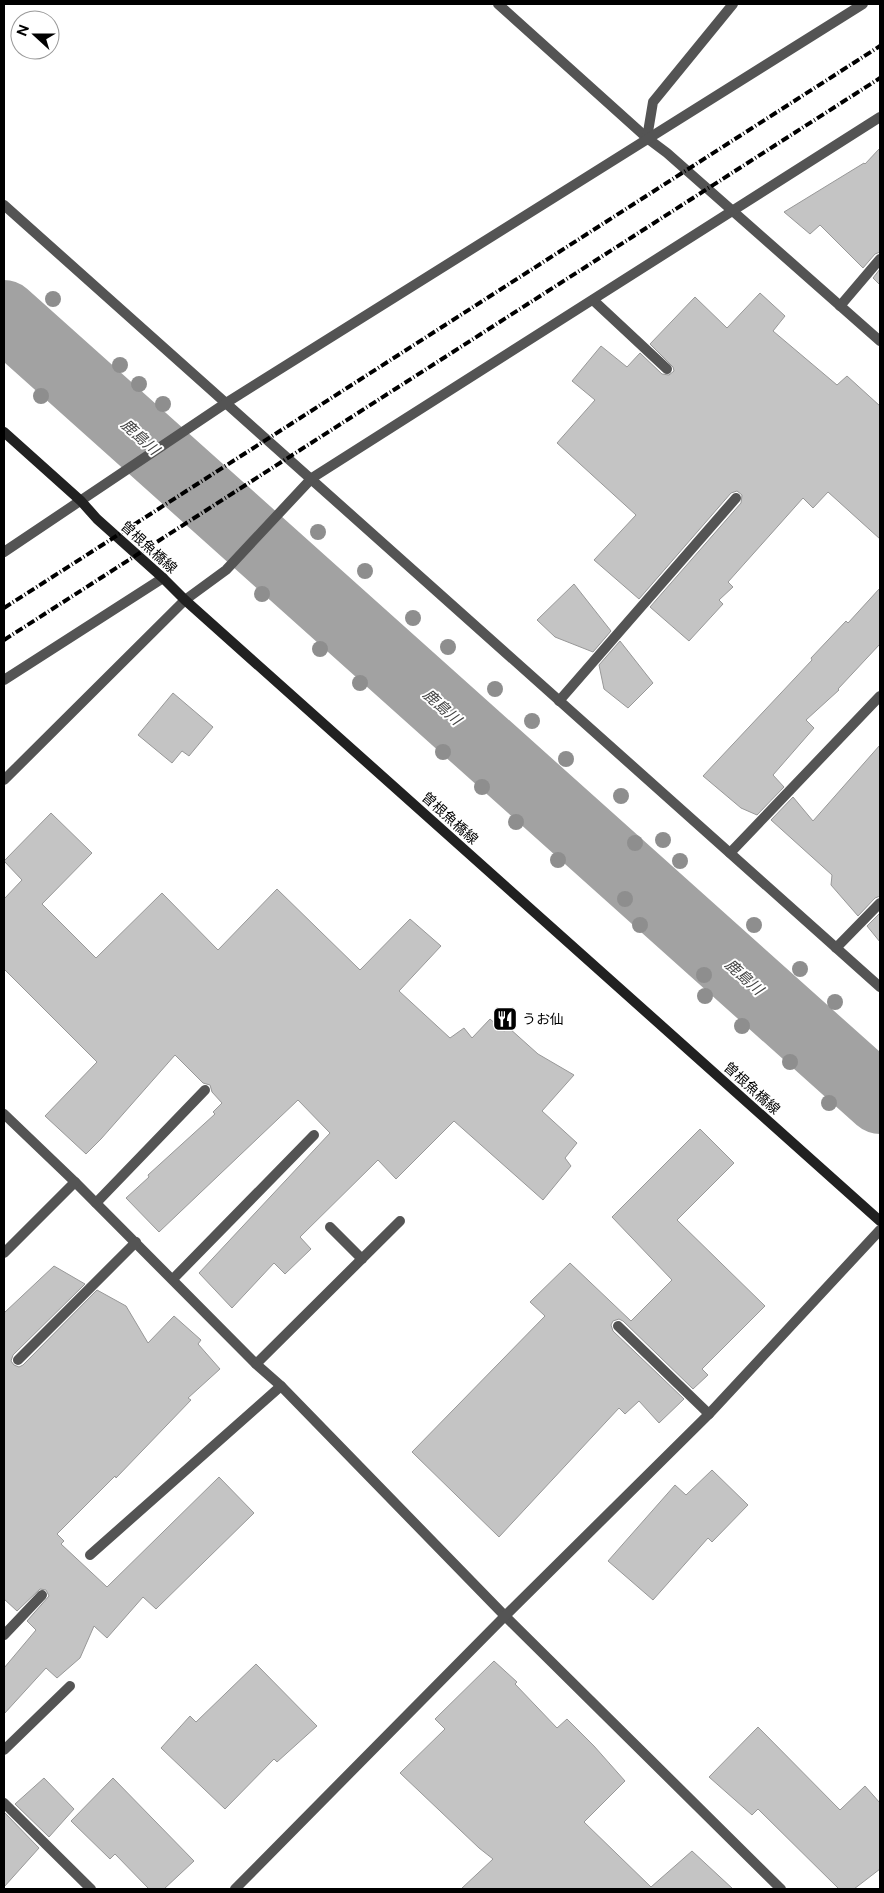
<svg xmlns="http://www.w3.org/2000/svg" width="884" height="1893" viewBox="0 0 884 1893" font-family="'Public Sans','Noto Sans JP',sans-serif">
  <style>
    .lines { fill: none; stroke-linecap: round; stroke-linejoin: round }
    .river { stroke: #a2a2a2; stroke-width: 70 }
    .building { fill: #c4c4c4; stroke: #989898 }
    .street { stroke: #545454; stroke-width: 10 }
    .secondary { stroke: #212121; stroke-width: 10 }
    .rail { stroke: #000; stroke-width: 4; stroke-dasharray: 8 2.5 1 2.5; stroke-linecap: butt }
    .tree { fill: #8e8e8e }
    .labels { text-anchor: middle; stroke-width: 4; stroke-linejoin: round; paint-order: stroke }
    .street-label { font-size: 14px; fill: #000; stroke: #fff }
    .poi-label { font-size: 14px; fill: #000; stroke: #fff; text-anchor: start }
    .water-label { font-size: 15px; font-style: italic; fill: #434343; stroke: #fff }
  </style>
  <rect width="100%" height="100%" fill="#fff"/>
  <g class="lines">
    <!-- river -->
    <polyline class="river" points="4,315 880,1099"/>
  </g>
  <!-- building -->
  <g class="building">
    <polygon points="880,148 880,252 875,254 863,268 820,225 810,234 784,212 864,163 865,164"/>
    <polygon points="880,269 880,285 873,278"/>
    <polygon points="760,293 785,316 773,331 837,385 847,376 880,406 880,539 828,492 813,508 803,498 728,582 733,587 719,600 723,604 689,641 650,607 741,503 742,495 737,491 731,493 639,599 594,560 636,515 557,443 595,400 572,381 601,346 627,367 640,353 662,374 669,375 674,371 673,367 650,344 695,297 727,328"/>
    <polygon points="574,584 611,631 593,652 555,637 537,620"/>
    <polygon points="880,588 880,644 838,689 839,690 806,720 814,728 773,775 784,787 757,815 741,808 703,776 812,660 811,658 846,621 848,623"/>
    <polygon points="620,641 653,683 628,708 604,689 599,665"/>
    <polygon points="173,693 213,727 189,756 182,751 172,763 138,735"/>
    <polygon points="880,745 880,896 875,898 858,916 831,885 832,875 771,820 793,797 813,821"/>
    <polygon points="51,813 92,853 42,904 96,958 162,893 218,950 277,889 360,970 410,919 441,946 399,991 450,1038 464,1028 472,1038 490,1019 504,1031 509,1028 538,1054 574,1075 542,1111 577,1143 565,1158 571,1166 543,1200 454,1121 396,1179 378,1160 300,1237 311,1249 285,1274 274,1263 232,1308 199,1273 330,1133 298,1100 159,1232 126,1198 149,1177 148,1175 215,1114 213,1112 222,1103 212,1092 210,1085 203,1083 175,1055 101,1139 86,1154 45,1116 97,1062 4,969 4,899 22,880 4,861"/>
    <polygon points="880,913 880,942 867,926"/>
    <polygon points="700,1129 734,1163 677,1220 765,1306 702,1369 708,1375 693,1389 623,1321 619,1319 613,1321 611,1325 613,1331 684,1399 659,1423 639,1401 625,1414 619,1408 499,1537 412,1452 545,1316 530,1302 570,1263 631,1321 672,1280 612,1217"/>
    <polygon points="54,1266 85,1284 13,1355 11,1361 14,1365 19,1367 23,1365 97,1290 126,1306 148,1343 174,1316 201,1340 198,1344 220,1369 188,1398 191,1400 116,1478 115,1476 57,1534 64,1541 61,1544 107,1587 219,1477 254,1513 156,1609 143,1597 107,1638 94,1626 80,1658 57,1678 46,1668 4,1714 4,1668 36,1630 27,1621 49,1596 46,1590 40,1589 17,1611 4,1599 4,1313"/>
    <polygon points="712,1470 748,1505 712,1542 708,1538 653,1600 608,1561 675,1485 686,1495"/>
    <polygon points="494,1661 517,1682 515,1684 557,1728 567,1719 594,1746 625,1781 584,1822 651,1887 692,1851 733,1889 461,1889 493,1859 479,1848 400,1773 445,1729 435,1719"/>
    <polygon points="256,1664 317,1726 277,1762 274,1759 225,1809 161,1748 190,1716 196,1722"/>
    <polygon points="758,1727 840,1810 865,1786 880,1803 880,1869 854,1889 839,1889 758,1809 752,1815 709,1777"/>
    <polygon points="44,1778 74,1809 49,1837 15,1804"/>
    <polygon points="113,1778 194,1861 164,1889 149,1889 115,1854 110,1859 71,1821"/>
    <polygon points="5,1813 39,1848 4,1887 4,1814"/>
  </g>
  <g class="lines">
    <!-- street -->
    <g class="street">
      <polyline points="498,4 647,138 667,153 880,341"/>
      <polyline points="647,138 653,102 733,4"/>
      <polyline points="4,205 880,987"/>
      <polyline points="593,300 667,369"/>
      <polyline points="840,306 880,259"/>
      <polyline points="4,552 226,403 863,4"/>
      <polyline points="4,680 163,578"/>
      <polyline points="559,701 736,498"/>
      <polyline points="4,780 185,600 226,570 312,478 880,117"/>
      <polyline points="730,853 880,696"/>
      <polyline points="836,948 880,903"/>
      <polyline points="4,1114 75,1182 256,1364 281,1386 505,1616 781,1889"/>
      <polyline points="96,1203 205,1090"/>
      <polyline points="330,1227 362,1259"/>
      <polyline points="4,1253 75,1182"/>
      <polyline points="173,1279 314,1135"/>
      <polyline points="618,1326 709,1414"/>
      <polyline points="18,1360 136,1242"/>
      <polyline points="256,1364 400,1221"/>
      <polyline points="90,1555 281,1386"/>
      <polyline points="4,1635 42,1595"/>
      <polyline points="4,1750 70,1686"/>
      <polyline points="4,1803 91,1889"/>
      <polyline points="235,1889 505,1616 709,1414 880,1230"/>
    </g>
    <!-- secondary -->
    <polyline class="secondary" points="4,432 81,501 97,519 163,578 185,600 880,1221"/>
    <!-- rail -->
    <g class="rail">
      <polyline points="4,608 880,46"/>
      <polyline points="4,640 880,78"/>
    </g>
  </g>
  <!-- trees -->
  <g class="tree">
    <circle cx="53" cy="299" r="8"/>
    <circle cx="120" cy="365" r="8"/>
    <circle cx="139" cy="384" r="8"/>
    <circle cx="41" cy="396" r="8"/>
    <circle cx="163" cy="404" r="8"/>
    <circle cx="318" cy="532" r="8"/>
    <circle cx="365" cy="571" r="8"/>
    <circle cx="262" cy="594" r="8"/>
    <circle cx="413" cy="618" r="8"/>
    <circle cx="448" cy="647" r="8"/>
    <circle cx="320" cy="649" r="8"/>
    <circle cx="360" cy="683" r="8"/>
    <circle cx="495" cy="689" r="8"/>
    <circle cx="532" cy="721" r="8"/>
    <circle cx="443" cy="752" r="8"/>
    <circle cx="566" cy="759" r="8"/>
    <circle cx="482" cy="787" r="8"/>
    <circle cx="621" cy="796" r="8"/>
    <circle cx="516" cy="822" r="8"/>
    <circle cx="663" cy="840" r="8"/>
    <circle cx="635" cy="843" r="8"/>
    <circle cx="558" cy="860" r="8"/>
    <circle cx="680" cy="861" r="8"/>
    <circle cx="625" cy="899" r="8"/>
    <circle cx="640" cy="925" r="8"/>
    <circle cx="754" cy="925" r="8"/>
    <circle cx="800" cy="969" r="8"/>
    <circle cx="704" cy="975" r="8"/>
    <circle cx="705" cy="996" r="8"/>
    <circle cx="835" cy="1002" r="8"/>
    <circle cx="742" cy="1026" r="8"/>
    <circle cx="790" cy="1062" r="8"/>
    <circle cx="829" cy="1103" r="8"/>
  </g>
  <!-- icons -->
  <defs>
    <symbol id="restaurant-square" viewBox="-11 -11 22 22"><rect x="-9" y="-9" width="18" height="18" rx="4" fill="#000" stroke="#fff"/><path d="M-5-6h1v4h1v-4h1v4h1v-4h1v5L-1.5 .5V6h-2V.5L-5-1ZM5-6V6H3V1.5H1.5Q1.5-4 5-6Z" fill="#fff"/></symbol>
  </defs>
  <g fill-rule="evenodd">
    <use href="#restaurant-square" x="491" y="1005" width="28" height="28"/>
  </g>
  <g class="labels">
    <!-- street labels -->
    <g class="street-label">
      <text transform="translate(149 547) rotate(42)" y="5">曽根魚橋線</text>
      <text transform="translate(450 818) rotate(42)" y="5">曽根魚橋線</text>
      <text transform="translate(752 1088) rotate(42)" y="5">曽根魚橋線</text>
    </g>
    <!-- poi labels -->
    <g class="poi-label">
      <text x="522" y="1024">うお仙</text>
    </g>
    <!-- water labels -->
    <g class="water-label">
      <text transform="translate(140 437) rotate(42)" y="5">鹿島川</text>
      <text transform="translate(442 707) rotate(42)" y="5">鹿島川</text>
      <text transform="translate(744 977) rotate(42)" y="5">鹿島川</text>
    </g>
  </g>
  <!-- border -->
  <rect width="884" height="1893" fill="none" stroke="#000000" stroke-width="10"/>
  <!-- north arrow -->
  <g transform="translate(35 35) rotate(291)"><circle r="24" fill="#ffffff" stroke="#999999"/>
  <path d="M0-4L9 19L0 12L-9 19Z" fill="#000000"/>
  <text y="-8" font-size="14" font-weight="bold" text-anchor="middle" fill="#000000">N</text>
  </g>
</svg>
